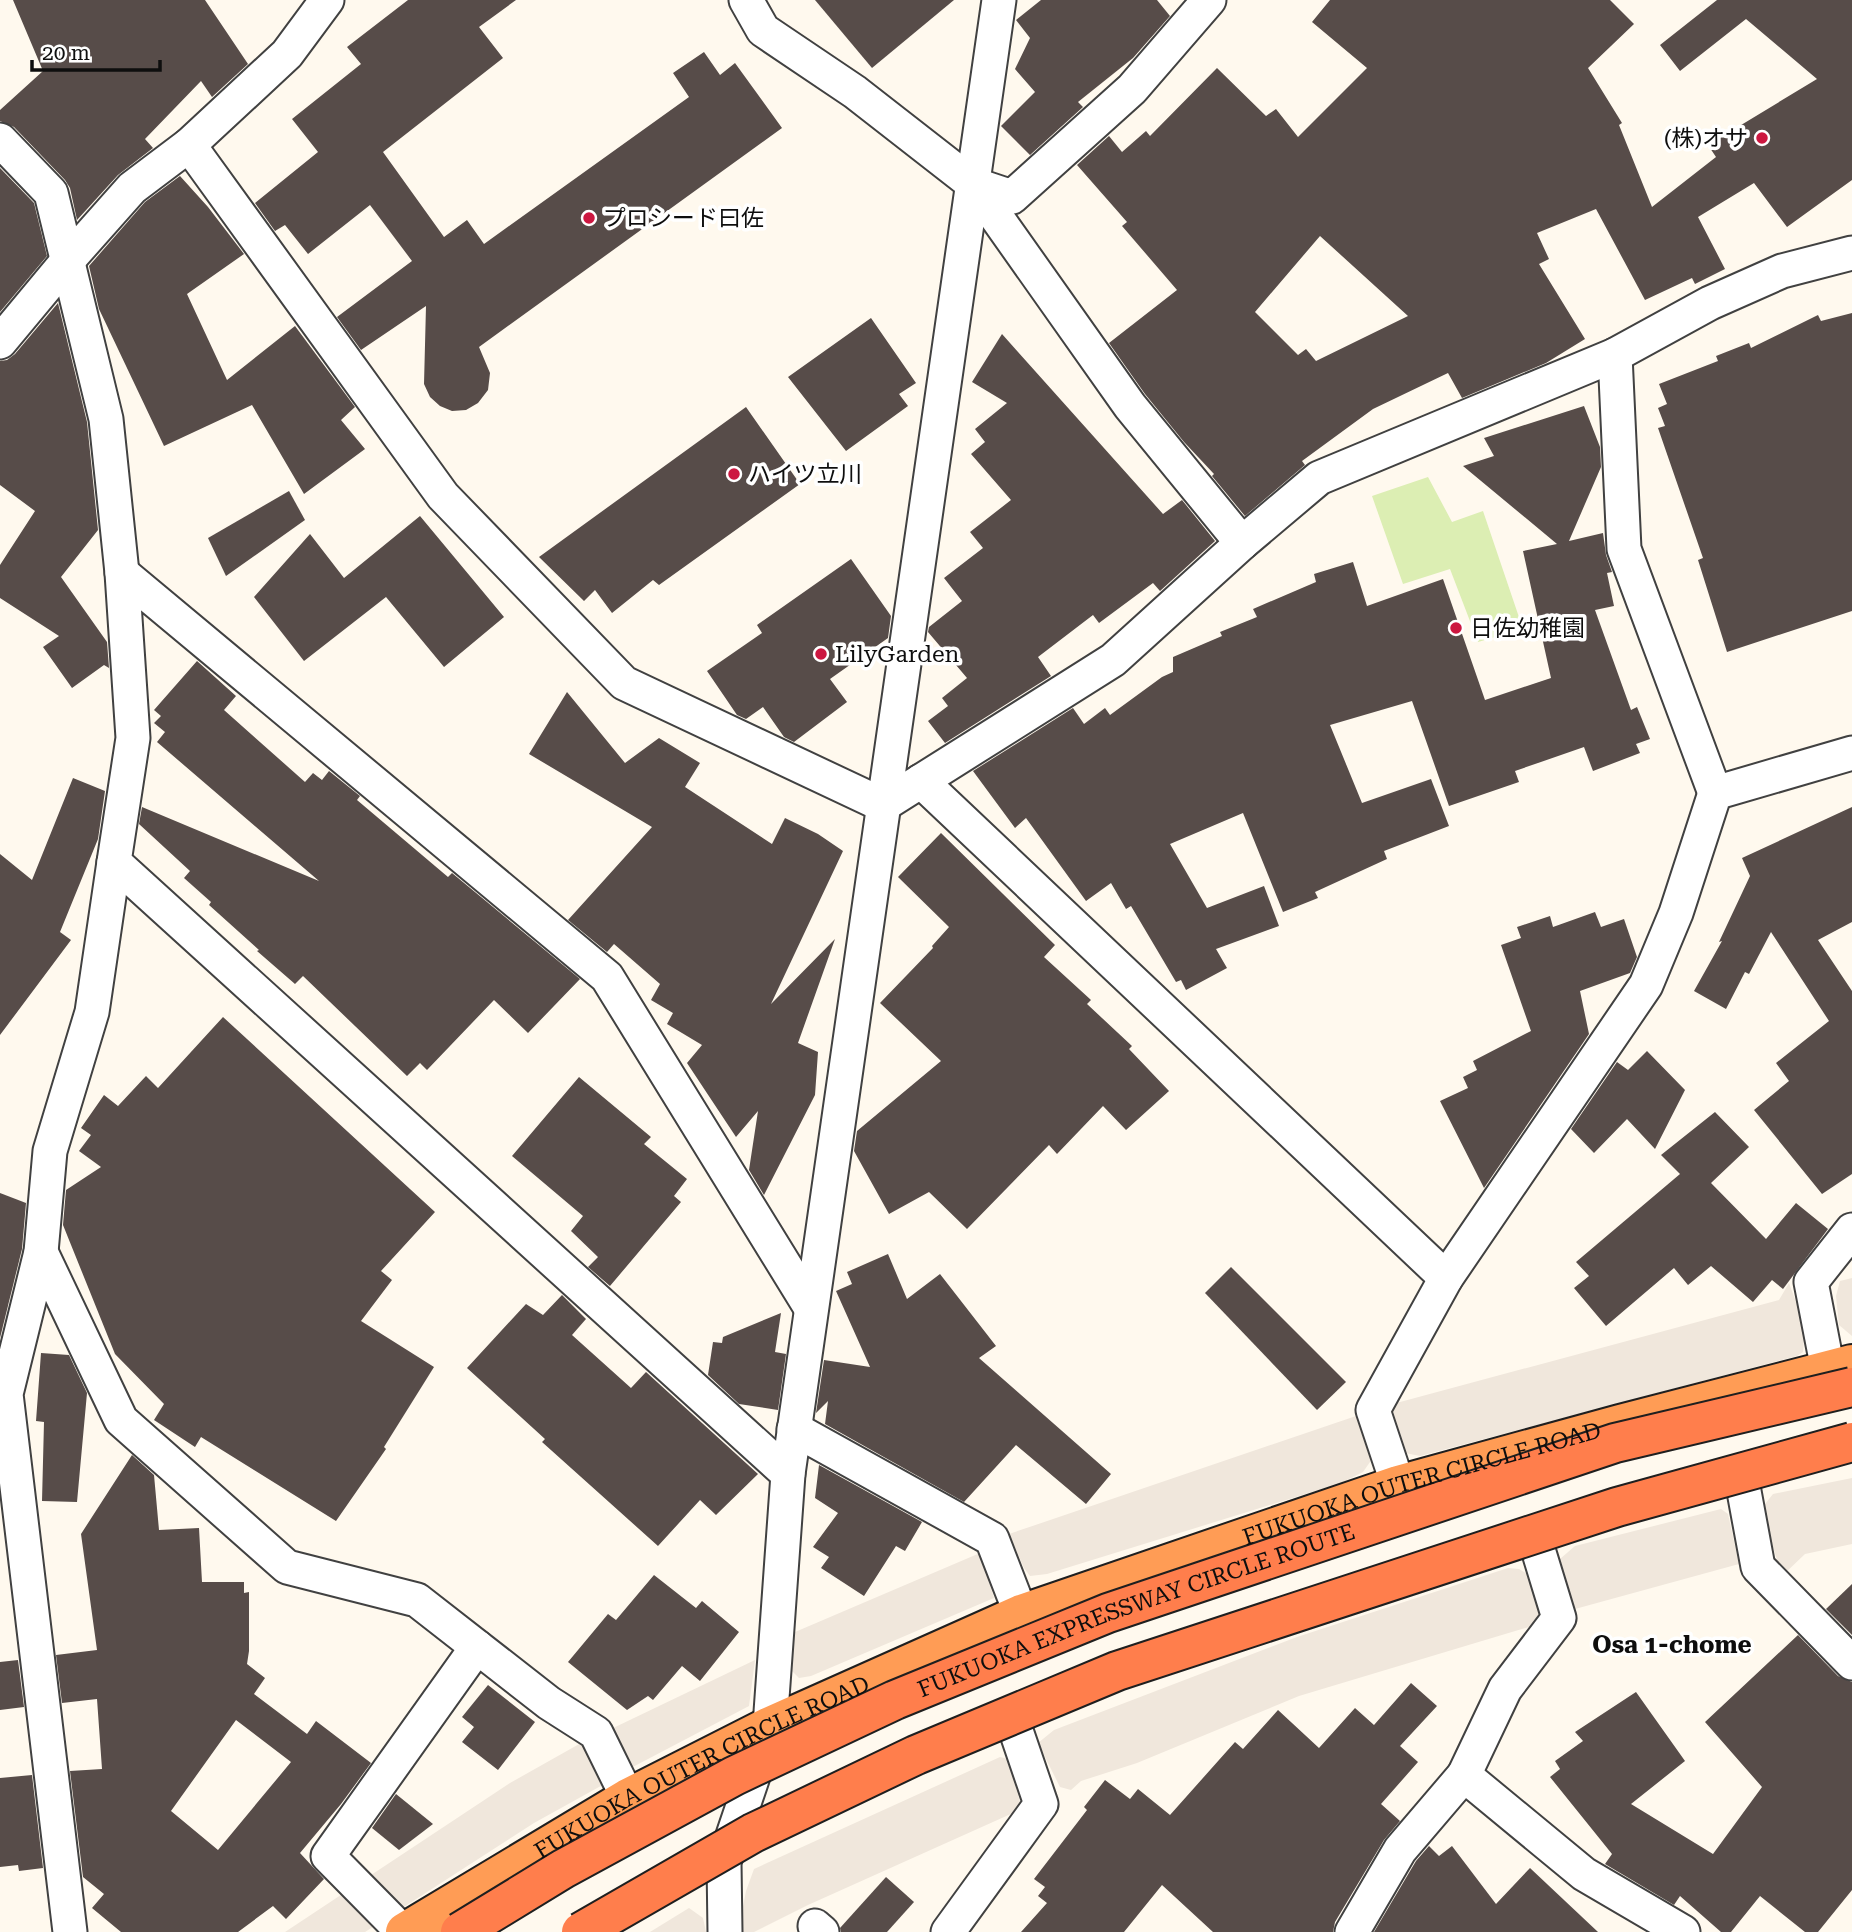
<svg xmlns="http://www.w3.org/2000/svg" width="1852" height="1932" viewBox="0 0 1852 1932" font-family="'Roboto Serif','Noto Sans JP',serif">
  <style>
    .green { fill: #dceeb3 }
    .plaza { fill: #f0e7dc }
    .building { fill: #574c49; fill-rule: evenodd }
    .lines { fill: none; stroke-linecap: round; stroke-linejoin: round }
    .minor-casing { stroke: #414141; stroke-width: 37 }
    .trunk-casing { stroke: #1f1f1f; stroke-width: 42 }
    .minor { stroke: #fff; stroke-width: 33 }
    .trunk { stroke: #ff9c55; stroke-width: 38 }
    .motorway-bridge-casing { stroke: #1f1f1f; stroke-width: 42; stroke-linecap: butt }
    .motorway-bridge { stroke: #ff7e4c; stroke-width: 38 }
    .poi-dot { fill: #cc1740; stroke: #fff; stroke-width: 2.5 }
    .labels { text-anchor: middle; stroke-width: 7; stroke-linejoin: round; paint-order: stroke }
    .poi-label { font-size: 23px; fill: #0e0e0e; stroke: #fff; text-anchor: start }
    .street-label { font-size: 23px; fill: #0e0e0e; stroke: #fff }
    .neighbourhood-label { font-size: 24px; font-weight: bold; fill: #0e0e0e; stroke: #fff }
  </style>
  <rect width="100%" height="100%" fill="#fff9ee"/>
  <!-- green -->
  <polygon class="green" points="1428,477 1452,522 1483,511 1523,629 1478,642 1450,569 1403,584 1372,496"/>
  <!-- plaza -->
  <g class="plaza">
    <polygon points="1852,1278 1852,1336 1839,1325 1836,1296 1840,1281"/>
    <polygon points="1789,1283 1805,1327 1803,1352 1797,1356 1420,1456 1405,1453 1399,1442 1389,1405 1779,1300"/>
    <polygon points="1359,1415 1370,1445 1370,1462 1363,1472 1341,1483 1047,1574 1030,1576 1024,1568 1009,1534"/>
    <polygon points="1852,1478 1852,1544 1805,1554 1782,1576 1761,1509 1773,1494"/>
    <polygon points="1721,1509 1728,1514 1739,1564 1575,1609 1560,1559 1575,1546"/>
    <polygon points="980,1553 994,1598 811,1676 799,1678 792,1671 787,1659 788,1635"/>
    <polygon points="1508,1568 1519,1569 1529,1575 1542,1623 1299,1696 1137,1763 1081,1781 1071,1790 1060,1787 1038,1743 1054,1730 1297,1637"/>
    <polygon points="755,1660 749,1706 627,1770 609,1730"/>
    <polygon points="581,1743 597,1759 608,1782 534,1823 365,1932 285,1932 510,1783"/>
    <polygon points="1000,1757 1008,1759 1022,1809 808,1905 754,1932 738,1932 746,1891 754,1869"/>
    <polygon points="689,1908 703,1918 706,1932 650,1932"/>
  </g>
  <!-- building -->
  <g class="building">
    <polygon points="13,0 205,0 248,64 212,97 201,81 145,139 153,148 118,175 77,220 70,188 65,180 14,127 0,121 0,110 43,71"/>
    <polygon points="408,0 516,0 479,27 503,58 383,152 444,237 467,220 484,244 689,97 673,73 704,52 720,75 735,63 782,128 479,347 490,373 488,390 478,403 466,410 452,411 440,406 430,397 424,384 426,306 361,350 337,317 412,261 370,205 308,254 285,225 275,231 255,203 318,152 292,119 361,64 347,47"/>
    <polygon points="815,0 954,0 872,68"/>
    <polygon points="1041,0 1157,0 1170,16 1133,58 1078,102 1083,107 1030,155 1001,126 1035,92 1015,69 1030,38 1016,20"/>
    <path d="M1330,0h280l24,24 -46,44 34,55 -3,2 33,82 64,-50 -8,-12 109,-66 -71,-60 -66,52 -20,-26 57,-45h135v180l-65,47 -33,-44 -56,34 27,52 -30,15 -3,-6 -47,22 -49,-91 -59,24 12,26 -10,5 46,75 -39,24 -84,35 -14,-25 -75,36 -71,52 3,4 -60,51 -33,-40 2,-2 -30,-32 -39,-48 -36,-51 68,-53 -55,-64 5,-4 -50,-57 32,-29 13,16 24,-21 4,5 67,-68 49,48 10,-7 22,28 69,-69 -55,-46zM1320,236l88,80 -92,45 -10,-12 -8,6 -43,-43z"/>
    <polygon points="0,168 34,203 47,256 0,312"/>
    <polygon points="180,176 208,207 244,254 187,294 227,380 295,326 355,407 341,420 365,449 304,494 252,405 164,446 99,309 89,266 145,202"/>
    <polygon points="58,303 87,422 98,530 61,577 107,642 109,668 104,665 72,688 43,647 59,636 0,598 0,565 35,511 0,485 0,361 7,360 15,354"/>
    <polygon points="1852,313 1852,611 1727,652 1698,560 1703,558 1658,428 1665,426 1658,408 1667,404 1659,384 1718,361 1716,356 1749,343 1751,348 1818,315 1821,321"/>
    <polygon points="871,318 916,383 899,394 908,406 846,451 788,377"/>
    <polygon points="1002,334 1163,514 1182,500 1215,541 1160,591 1153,583 1099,623 1093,615 1038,657 1051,676 945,743 928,721 948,706 942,698 967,678 928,632 929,627 962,601 944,578 983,548 970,532 1011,500 971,454 985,442 975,429 1007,403 972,382"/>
    <polygon points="1584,406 1600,447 1601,467 1569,541 1603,533 1606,555 1612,572 1607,573 1614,606 1595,610 1631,710 1637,707 1650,739 1636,744 1640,753 1593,771 1584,747 1515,771 1519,782 1449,806 1412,701 1330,725 1362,803 1431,779 1449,826 1384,851 1387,859 1315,892 1318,898 1283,912 1243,813 1170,844 1207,908 1264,886 1279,926 1216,949 1227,968 1186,990 1181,980 1176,982 1131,906 1126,909 1111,883 1086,901 1026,818 1015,828 973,771 1073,708 1084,724 1105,708 1110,715 1162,677 1173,672 1173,657 1222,636 1220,632 1257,617 1253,609 1316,582 1314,574 1353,562 1367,606 1443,579 1485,700 1551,678 1523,551 1557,544 1463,466 1494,456 1484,438"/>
    <polygon points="746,407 800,484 659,585 653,580 612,613 595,590 584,601 539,557"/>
    <polygon points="289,491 305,520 226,576 208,538"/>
    <polygon points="420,516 504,617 444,667 386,597 304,661 254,597 310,534 344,578"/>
    <polygon points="851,559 891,616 888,638 830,679 847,702 794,742 784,737 763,707 746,719 737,715 707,671 762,633 757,625"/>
    <polygon points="197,661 236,696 224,710 305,782 313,773 322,780 329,771 360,796 357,800 448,877 452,873 580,979 528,1033 494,1000 427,1070 420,1063 407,1076 303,976 295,984 257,951 259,950 209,905 211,902 184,878 190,871 139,824 142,807 319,881 157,742 165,732 154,723 161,716 154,710"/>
    <polygon points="567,692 625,763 659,738 700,763 685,787 772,844 785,818 818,834 843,851 771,1004 835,939 798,1043 818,1052 815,1095 764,1195 749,1170 758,1111 736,1137 687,1063 702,1045 667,1024 673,1013 651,1000 660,984 614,944 607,952 568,920 652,827 529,754"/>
    <polygon points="73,778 105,791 98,839 60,932 71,940 0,1035 0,854 32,880"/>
    <polygon points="1852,807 1852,922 1818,940 1852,991 1852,1174 1822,1194 1754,1110 1789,1081 1776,1063 1829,1021 1771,932 1749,974 1745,972 1726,1009 1694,991 1722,941 1719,942 1750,876 1742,858"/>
    <polygon points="941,833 1055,945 1044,957 1091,1000 1087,1004 1132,1046 1129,1049 1169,1091 1126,1130 1103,1106 1057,1154 1049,1145 967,1229 929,1192 889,1214 854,1151 857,1131 941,1061 880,1003 933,948 932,946 949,927 898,877"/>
    <polygon points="1595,912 1601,927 1624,919 1637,957 1630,973 1580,991 1589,1034 1484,1188 1440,1101 1468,1088 1463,1077 1477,1070 1473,1061 1531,1031 1501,945 1521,938 1517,927 1550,916 1553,927"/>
    <polygon points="223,1017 435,1212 381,1271 392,1280 361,1321 434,1367 384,1447 386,1449 336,1521 201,1437 195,1447 154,1420 164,1404 115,1354 63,1225 66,1190 101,1167 79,1151 91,1135 81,1128 104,1095 118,1106 146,1076 158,1088"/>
    <polygon points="1647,1051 1685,1090 1655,1149 1627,1119 1594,1153 1571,1129 1617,1062 1628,1070"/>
    <polygon points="579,1077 651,1137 644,1144 687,1179 674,1196 681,1202 610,1286 588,1267 598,1257 571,1231 583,1216 512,1156"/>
    <polygon points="1715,1112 1749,1147 1711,1183 1766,1239 1796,1203 1828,1229 1783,1289 1772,1280 1753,1302 1711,1266 1688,1285 1674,1268 1606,1326 1574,1288 1589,1276 1576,1262 1680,1174 1661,1155"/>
    <polygon points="0,1193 26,1203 22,1249 0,1338"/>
    <polygon points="888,1254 907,1299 940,1274 996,1346 979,1358 1111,1474 1086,1504 1016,1445 964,1502 825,1424 828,1401 816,1413 824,1360 870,1367 836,1291 852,1284 847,1272"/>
    <polygon points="1231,1267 1346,1382 1317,1410 1205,1293"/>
    <polygon points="562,1295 586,1319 572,1335 631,1388 646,1372 758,1474 716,1515 700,1500 658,1546 542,1442 545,1439 467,1368 526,1304 543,1315"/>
    <polygon points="781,1313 775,1352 786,1354 778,1410 739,1404 708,1375 713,1342 722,1343 723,1337"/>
    <polygon points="41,1353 69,1355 87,1393 77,1502 42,1501 44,1422 36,1421"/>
    <path d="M132,1455l22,20 5,55 40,-2 3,54h42v11l5,-1v59l-2,13 18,14 -11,16 53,40 9,-13 55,42 -30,41 -41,49 24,26 -38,40 -13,-13 -35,26h-117l-29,-24 12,-14 -21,-17 -13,-106 32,-2 -5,-70 -35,4 -6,-48 41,-5 -16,-116zM236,1720l55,42 -73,88 -47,-39z"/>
    <polygon points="819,1465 922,1522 905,1551 896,1546 864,1596 821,1568 829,1557 813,1547 838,1513 815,1498"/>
    <polygon points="654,1575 696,1608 702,1601 739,1632 700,1681 682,1666 653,1700 648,1696 627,1710 568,1662 608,1614 616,1620"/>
    <polygon points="1852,1584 1852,1635 1826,1609"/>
    <polygon points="1798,1635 1838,1676 1852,1682 1852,1890 1818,1932 1805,1932 1760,1896 1731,1932 1721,1932 1680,1896 1674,1905 1605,1864 1612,1854 1550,1777 1560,1769 1555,1761 1583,1741 1575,1732 1636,1692 1685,1761 1631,1804 1713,1854 1762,1787 1705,1722"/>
    <polygon points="18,1660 24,1707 0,1710 0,1662"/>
    <polygon points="1411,1683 1437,1706 1400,1746 1418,1762 1381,1804 1400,1821 1384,1840 1335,1922 1333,1932 1213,1932 1162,1885 1124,1932 1021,1932 1047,1903 1038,1896 1045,1887 1034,1879 1087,1810 1084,1807 1105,1780 1130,1799 1138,1789 1170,1815 1235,1742 1243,1749 1278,1710 1319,1748 1355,1708 1374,1725"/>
    <polygon points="488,1685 535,1722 498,1770 462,1742 474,1727 462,1717"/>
    <polygon points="32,1775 43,1868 19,1871 18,1865 0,1867 0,1778"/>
    <polygon points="396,1794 433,1824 399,1850 372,1828"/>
    <polygon points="1429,1846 1439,1856 1452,1846 1496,1904 1530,1868 1598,1932 1374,1932 1416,1861"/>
    <polygon points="886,1877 914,1902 887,1932 841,1932 840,1928"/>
  </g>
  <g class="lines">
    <defs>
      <g id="minor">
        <polyline points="746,0 763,30 855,92 973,184 1130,406 1242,543"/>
        <polyline points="0,140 51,193 106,419 122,573"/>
        <polyline points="189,145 443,496 624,683 883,805 1113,660 1242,543 1319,478 1615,355"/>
        <polyline points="973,184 1012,197 1132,89 1209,0"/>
        <polyline points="0,342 69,259 132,188 189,145 287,54 327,0"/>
        <polyline points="921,781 1446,1278"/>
        <polyline points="1715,793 1624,549 1615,355 1710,303 1782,271 1852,253"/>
        <polyline points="41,1252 121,1420 287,1567 417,1600 549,1703 596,1733 628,1798"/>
        <polyline points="1828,1370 1811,1282 1852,1230"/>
        <polyline points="794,1429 992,1539 1021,1614"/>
        <polyline points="788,1474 114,862 133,738 122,573 607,977 811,1308"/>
        <polyline points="1741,1475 1758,1567 1852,1663"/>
        <polyline points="1398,1485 1373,1410 1446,1278 1646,985 1676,913 1715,793 1852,753"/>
        <polyline points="1464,1775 1505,1689 1559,1618 1533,1533"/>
        <polyline points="815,1926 822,1932"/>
        <polyline points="70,1932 6,1394 41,1252 50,1151 92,1012 114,862"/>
        <polyline points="403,1932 328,1856 477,1647"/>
        <polyline points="725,1932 724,1862 770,1726 788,1474 999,0"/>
        <polyline points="948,1932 1041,1804 1011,1716"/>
        <polyline points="1352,1932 1400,1850 1464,1775 1584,1874 1683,1932"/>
      </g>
      <g id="trunk">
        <path id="s1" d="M405,1932l223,-134 142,-72 251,-112 377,-129 222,-61 232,-60"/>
      </g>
    </defs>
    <!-- minor casing -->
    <use href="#minor" class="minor-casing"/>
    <!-- trunk casing -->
    <use href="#trunk" class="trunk-casing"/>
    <!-- minor -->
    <use href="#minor" class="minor"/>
    <!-- trunk -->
    <use href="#trunk" class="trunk"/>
    <defs>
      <g id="motorway-bridge">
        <path id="s2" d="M460,1932l103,-63 171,-93 161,-76 213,-87 507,-170 237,-56"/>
        <polyline points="581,1932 753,1833 916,1755 1117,1671 1617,1507 1852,1442"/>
      </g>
    </defs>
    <!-- motorway-bridge casing -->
    <use href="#motorway-bridge" class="motorway-bridge-casing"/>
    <!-- motorway-bridge -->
    <use href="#motorway-bridge" class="motorway-bridge"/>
  </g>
  <!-- markers -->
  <g class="poi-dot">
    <circle cx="1762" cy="138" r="7"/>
    <circle cx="589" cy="218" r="7"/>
    <circle cx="734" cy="474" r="7"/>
    <circle cx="1456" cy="628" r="7"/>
    <circle cx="821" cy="654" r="7"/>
  </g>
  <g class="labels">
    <!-- poi labels -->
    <g class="poi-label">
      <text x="1748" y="146" text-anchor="end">(株)オサ</text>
      <text x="603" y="226">プロシード曰佐</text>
      <text x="748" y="482">ハイツ立川</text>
      <text x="1470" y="636">日佐幼稚園</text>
      <text x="835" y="662">LilyGarden</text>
    </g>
    <!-- street labels -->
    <g class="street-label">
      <text dy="8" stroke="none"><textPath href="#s1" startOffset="1116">FUKUOKA OUTER CIRCLE ROAD</textPath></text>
      <text dy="8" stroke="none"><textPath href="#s2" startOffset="751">FUKUOKA EXPRESSWAY CIRCLE ROUTE</textPath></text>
      <text dy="8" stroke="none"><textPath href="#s1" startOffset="340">FUKUOKA OUTER CIRCLE ROAD</textPath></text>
    </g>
    <!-- neighbourhood labels -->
    <g class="neighbourhood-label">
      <text x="1672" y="1653">Osa 1-chome</text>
    </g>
  </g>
  <!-- scale -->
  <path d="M32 60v10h128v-10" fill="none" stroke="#0e0e0e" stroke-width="3.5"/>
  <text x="42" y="60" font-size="21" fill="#0e0e0e" stroke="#ffffff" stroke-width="5" paint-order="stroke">20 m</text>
</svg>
